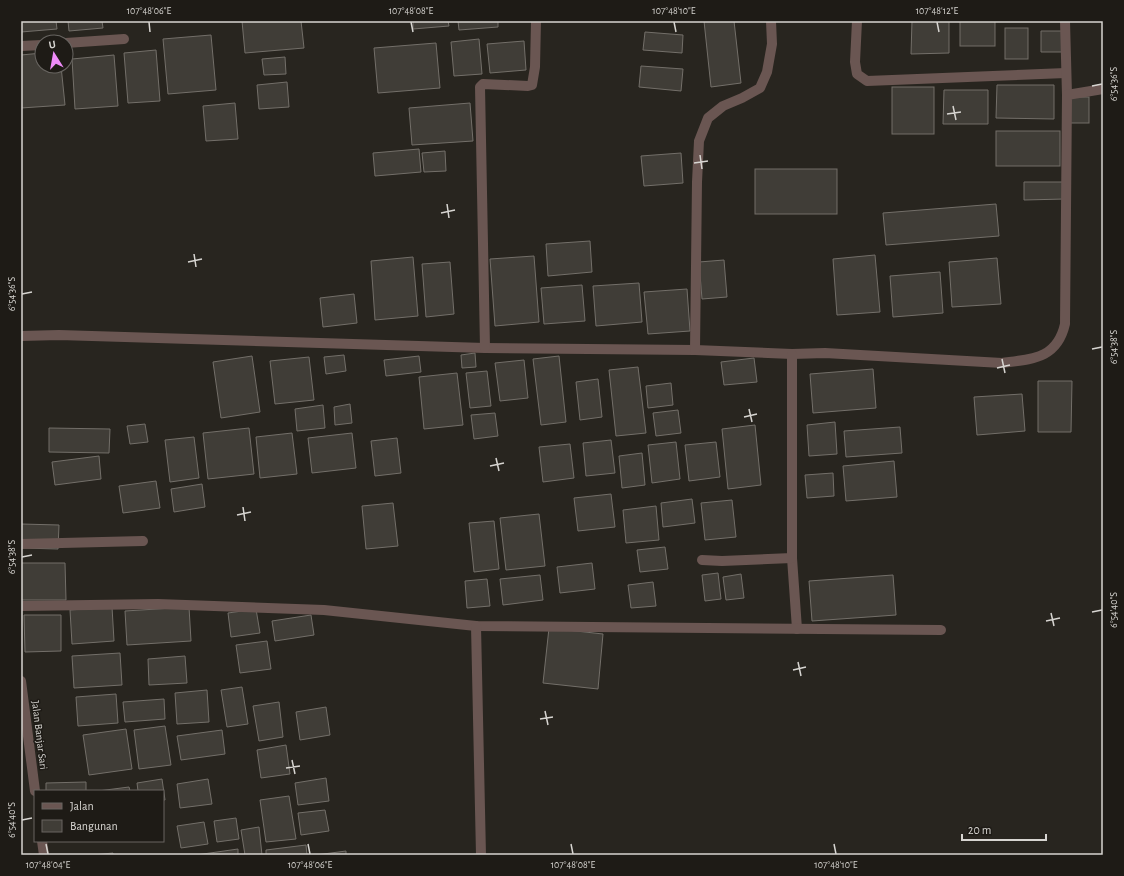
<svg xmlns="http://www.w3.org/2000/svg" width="1124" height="876" viewBox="0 0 1124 876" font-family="'Alegreya Sans',sans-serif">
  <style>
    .building { fill: #403d37; stroke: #736f69 }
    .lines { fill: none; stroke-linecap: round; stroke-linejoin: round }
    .minor { stroke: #6a5652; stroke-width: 10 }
    .tertiary { stroke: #6a5652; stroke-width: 10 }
    .ticks { fill: none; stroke: #d7d5d1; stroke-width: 1.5 }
    .labels { text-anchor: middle; stroke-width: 3; stroke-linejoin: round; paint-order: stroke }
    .street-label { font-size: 11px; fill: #d7d5d1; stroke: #1e1b16 }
    .neatline { fill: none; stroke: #d7d5d1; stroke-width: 1.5 }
    .ticks-label { font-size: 10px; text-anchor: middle; fill: #d7d5d1 }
  </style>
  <rect width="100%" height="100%" fill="#28251f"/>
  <!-- building -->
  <g class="building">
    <polygon points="21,21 56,21 57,29 21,32"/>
    <polygon points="68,21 102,21 103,28 69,31"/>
    <polygon points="242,21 301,21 304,48 245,53"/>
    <polygon points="413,21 448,21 449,26 413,29"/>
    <polygon points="458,21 498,21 498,27 459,30"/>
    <polygon points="704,21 734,21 741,83 711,87"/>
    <polygon points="912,21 949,21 949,53 911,54"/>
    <rect x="960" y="21" width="35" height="25"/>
    <rect x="1005" y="28" width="23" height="31"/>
    <polygon points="1041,31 1064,31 1065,52 1041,52"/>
    <polygon points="645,32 683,35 682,53 643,50"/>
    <polygon points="211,35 216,90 168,94 163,39"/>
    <polygon points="479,39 482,74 454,76 451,42"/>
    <polygon points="524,41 526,70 490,73 487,44"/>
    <polygon points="436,43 440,88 378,93 374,48"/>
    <polygon points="156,50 160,101 128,103 124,53"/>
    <polygon points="42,53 42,66 61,66 65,105 21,108 21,55"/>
    <polygon points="114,55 118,106 75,109 72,59"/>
    <polygon points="285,57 286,74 264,75 262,59"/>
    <polygon points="641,66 683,69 681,91 639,87"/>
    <polygon points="287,82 289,107 259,109 257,85"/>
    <polygon points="997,85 1054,85 1054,119 996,118"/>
    <rect x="892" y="87" width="42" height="47"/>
    <polygon points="944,90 988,90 988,124 943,124"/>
    <rect x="1063" y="97" width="26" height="26"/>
    <polygon points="235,103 238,139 206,141 203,106"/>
    <polygon points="470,103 473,141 412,145 409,108"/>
    <rect x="996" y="131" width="64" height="35"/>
    <polygon points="419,149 421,172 375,176 373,153"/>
    <polygon points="445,151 446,171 424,172 422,153"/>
    <polygon points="681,153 683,183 644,186 641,156"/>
    <rect x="755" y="169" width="82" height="45"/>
    <polygon points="1024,182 1065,182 1065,199 1024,200"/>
    <polygon points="996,204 999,236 886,245 883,213"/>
    <polygon points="590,241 592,272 548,276 546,244"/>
    <polygon points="875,255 880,312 837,315 833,259"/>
    <polygon points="534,256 539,322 495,326 490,259"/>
    <polygon points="413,257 418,316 375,320 371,261"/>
    <polygon points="997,258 1001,304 952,307 949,262"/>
    <polygon points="724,260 727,297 702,299 699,262"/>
    <polygon points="450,262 454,314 426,317 422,264"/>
    <polygon points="940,272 943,313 893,317 890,276"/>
    <polygon points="639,283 642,322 596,326 593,286"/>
    <polygon points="582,285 585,321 544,324 541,288"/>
    <polygon points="687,289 690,331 648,334 644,292"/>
    <polygon points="354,294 357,323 323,327 320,298"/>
    <polygon points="475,353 476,367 462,368 461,355"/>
    <polygon points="344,355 346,371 326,374 324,357"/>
    <polygon points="252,356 260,412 221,418 213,362"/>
    <polygon points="419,356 421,372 386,376 384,360"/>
    <polygon points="559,356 566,422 541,425 533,359"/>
    <polygon points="309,357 314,400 275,404 270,361"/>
    <polygon points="754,358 757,382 724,385 721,362"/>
    <polygon points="524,360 528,398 500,401 495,363"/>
    <polygon points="638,367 646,433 616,436 609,370"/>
    <polygon points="873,369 876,408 813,413 810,374"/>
    <polygon points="487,371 491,406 470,408 466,373"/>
    <polygon points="457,373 463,425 424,429 419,377"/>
    <polygon points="598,379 602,417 580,420 576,382"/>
    <polygon points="1038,381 1072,381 1071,432 1038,432"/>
    <polygon points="671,383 673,405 648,408 646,386"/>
    <polygon points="1022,394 1025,431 977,435 974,397"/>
    <polygon points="350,404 352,423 335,425 334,407"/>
    <polygon points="323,405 325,428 297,431 295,409"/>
    <polygon points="678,410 681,433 656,436 653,413"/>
    <polygon points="495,413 498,436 474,439 471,415"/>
    <polygon points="835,422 837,454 809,456 807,425"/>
    <polygon points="145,424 148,442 130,444 127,426"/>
    <polygon points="755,425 761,485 728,489 722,429"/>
    <polygon points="900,427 902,453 846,457 844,431"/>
    <polygon points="49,428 110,429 109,453 49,452"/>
    <polygon points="249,428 254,474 208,479 203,433"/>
    <polygon points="292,433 297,474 260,478 256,437"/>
    <polygon points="352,433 356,468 312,473 308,438"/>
    <polygon points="194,437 199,478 170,482 165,440"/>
    <polygon points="397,438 401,473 375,476 371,441"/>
    <polygon points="611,440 615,473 586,476 583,443"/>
    <polygon points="676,442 680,479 652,483 648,445"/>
    <polygon points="716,442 720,477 689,481 685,445"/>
    <polygon points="570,444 574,478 543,482 539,447"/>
    <polygon points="642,453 645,485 622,488 619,456"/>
    <polygon points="99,456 101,479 55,485 52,462"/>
    <polygon points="894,461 897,497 846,501 843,466"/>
    <polygon points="833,473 834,496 807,498 805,475"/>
    <polygon points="156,481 160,508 123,513 119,486"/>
    <polygon points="202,484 205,507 174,512 171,489"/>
    <polygon points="611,494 615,527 578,531 574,498"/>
    <polygon points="692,499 695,523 663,527 661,503"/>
    <polygon points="732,500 736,537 705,540 701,503"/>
    <polygon points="393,503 398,546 366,549 362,506"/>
    <polygon points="656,506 659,540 626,543 623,510"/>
    <polygon points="539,514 545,566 506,570 500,518"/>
    <polygon points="494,521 499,569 474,572 469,523"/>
    <polygon points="21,524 59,525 58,549 21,548"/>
    <polygon points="665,547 668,569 640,572 637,550"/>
    <polygon points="21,563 65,563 66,600 21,600"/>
    <polygon points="592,563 595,589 560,593 557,567"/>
    <polygon points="718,573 721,599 705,601 702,575"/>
    <polygon points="741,574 744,598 726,600 723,577"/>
    <polygon points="540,575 543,600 503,605 500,579"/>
    <polygon points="893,575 896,615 812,621 809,581"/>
    <polygon points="487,579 490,606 467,608 465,581"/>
    <polygon points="653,582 656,606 631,608 628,585"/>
    <polygon points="112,607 114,641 72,644 70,610"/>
    <polygon points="189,607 191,641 127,645 125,611"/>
    <polygon points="256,609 260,633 231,637 228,613"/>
    <polygon points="24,615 61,615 61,651 25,652"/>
    <polygon points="311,615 314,635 275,641 272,621"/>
    <polygon points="549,628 603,634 598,689 543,683"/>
    <polygon points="267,641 271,669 240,673 236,645"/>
    <polygon points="120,653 122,685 74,688 72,656"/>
    <polygon points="185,656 187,683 149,685 148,659"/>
    <polygon points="242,687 248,724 227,727 221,690"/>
    <polygon points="207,690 209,722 177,724 175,693"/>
    <polygon points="116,694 118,723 78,726 76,697"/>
    <polygon points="164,699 165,719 125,722 123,702"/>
    <polygon points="279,702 283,737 259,741 253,706"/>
    <polygon points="326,707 330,735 300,740 296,712"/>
    <polygon points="165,726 171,765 139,769 134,730"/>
    <polygon points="126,729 132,769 89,775 83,735"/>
    <polygon points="222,730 225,754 181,760 177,736"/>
    <polygon points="286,745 290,774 261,778 257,750"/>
    <polygon points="326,778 329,801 298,805 295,783"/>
    <polygon points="162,779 165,800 163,800 163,791 138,791 137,783"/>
    <polygon points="208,779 212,804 180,808 177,784"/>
    <polygon points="86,782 86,791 46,791 46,783"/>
    <polygon points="129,787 130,791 98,791"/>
    <polygon points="289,796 296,839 266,842 260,800"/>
    <polygon points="325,810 329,831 301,835 298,813"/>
    <polygon points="236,818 239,839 217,842 214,821"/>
    <polygon points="204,822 208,844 181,848 177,826"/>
    <polygon points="259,827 262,855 245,855 241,830"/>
    <polygon points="306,845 307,855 266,855 266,850"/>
    <polygon points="238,849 238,855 196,855"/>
    <polygon points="346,851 346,855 316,855"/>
    <polygon points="113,853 113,855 93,855"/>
  </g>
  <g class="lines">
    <!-- minor -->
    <g class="minor">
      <polyline points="857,21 855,62 857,74 867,81 1066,73"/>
      <polyline points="1065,21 1067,95"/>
      <polyline points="66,43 124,39"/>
      <polyline points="21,46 42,45"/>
      <path d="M21,336l38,-1 426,13 210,2 97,4 33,-1 177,10c30,-4 55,-4 63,-39l2,-229 36,-6"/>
      <polyline points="485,348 480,87 483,84 528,86 532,85 535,67 536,21"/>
      <polyline points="695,350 697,182 699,141 708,118 723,106 742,98 760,88 767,72 772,44 771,21"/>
      <polyline points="21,544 143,541"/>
      <polyline points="792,558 797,629"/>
      <polyline points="702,560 722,561 792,558 792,354"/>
      <polyline points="21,606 158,604 324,610 476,626 941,630"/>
      <polyline points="476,626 481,855"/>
    </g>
    <!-- tertiary -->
    <g class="tertiary">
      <polyline points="21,681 35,791"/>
      <polyline points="42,841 44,855"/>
    </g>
  </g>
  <!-- ticks -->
  <path class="ticks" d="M149,22l1,10M411,22l2,10M674,22l2,10M937,22l2,10M1092,86l10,-2M953,106l3,14M947,114l14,-2M700,155l2,14M694,163l14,-2M447,204l2,14M441,213l14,-3M194,254l2,13M188,262l14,-3M22,294l10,-2M1092,349l10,-2M1002,359l3,14M997,368l13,-3M749,409l3,13M744,417l13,-3M496,458l3,13M490,466l14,-3M243,507l2,14M237,515l14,-3M22,557l10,-2M1092,612l10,-2M1051,613l3,13M1046,621l14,-3M798,662l3,14M793,670l13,-3M545,711l3,14M540,719l13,-2M292,760l3,14M286,768l14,-2M22,820l10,-2M46,844l2,10M308,844l2,10M571,844l2,10M834,844l2,10"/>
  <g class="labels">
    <!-- street labels -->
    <g class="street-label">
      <text transform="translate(40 735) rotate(83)" y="4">Jalan Banjar Sari</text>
    </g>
  </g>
  <!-- border -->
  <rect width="1124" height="876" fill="none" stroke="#1e1b16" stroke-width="44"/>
  <!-- legend -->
  <rect x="34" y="790" width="130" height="52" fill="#1e1b16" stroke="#686561"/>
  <rect x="42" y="803" width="20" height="6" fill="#6a5652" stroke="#686561"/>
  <text x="70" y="810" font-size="12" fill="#d7d5d1">Jalan</text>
  <rect x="42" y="820" width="20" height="12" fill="#403d37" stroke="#686561"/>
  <text x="70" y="830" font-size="12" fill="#d7d5d1">Bangunan</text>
  <!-- north arrow -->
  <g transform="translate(54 54) rotate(349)"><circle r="19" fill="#1e1b16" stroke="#686561"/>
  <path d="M0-3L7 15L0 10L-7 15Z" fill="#ee8bf8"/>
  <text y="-6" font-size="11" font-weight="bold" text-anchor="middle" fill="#d7d5d1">U</text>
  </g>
  <!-- scale -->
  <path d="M962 834v6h84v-6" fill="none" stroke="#d7d5d1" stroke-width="2"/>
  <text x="968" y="834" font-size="12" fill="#d7d5d1" stroke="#1e1b16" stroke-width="3" paint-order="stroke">20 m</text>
  <rect x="22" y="22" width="1080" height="832" class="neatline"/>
  <g class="ticks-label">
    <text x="149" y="14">107°48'06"E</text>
    <text x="411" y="14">107°48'08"E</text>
    <text x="674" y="14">107°48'10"E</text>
    <text x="937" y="14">107°48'12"E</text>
    <text transform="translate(1113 84) rotate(-90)" y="4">6°54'36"S</text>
    <text transform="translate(11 294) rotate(-90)" y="4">6°54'36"S</text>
    <text transform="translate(1113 347) rotate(-90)" y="4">6°54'38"S</text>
    <text transform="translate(11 557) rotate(-90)" y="4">6°54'38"S</text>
    <text transform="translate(1113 610) rotate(-90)" y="4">6°54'40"S</text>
    <text transform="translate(11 820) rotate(-90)" y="4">6°54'40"S</text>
    <text x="48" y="868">107°48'04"E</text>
    <text x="310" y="868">107°48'06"E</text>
    <text x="573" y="868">107°48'08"E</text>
    <text x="836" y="868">107°48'10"E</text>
  </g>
</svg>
